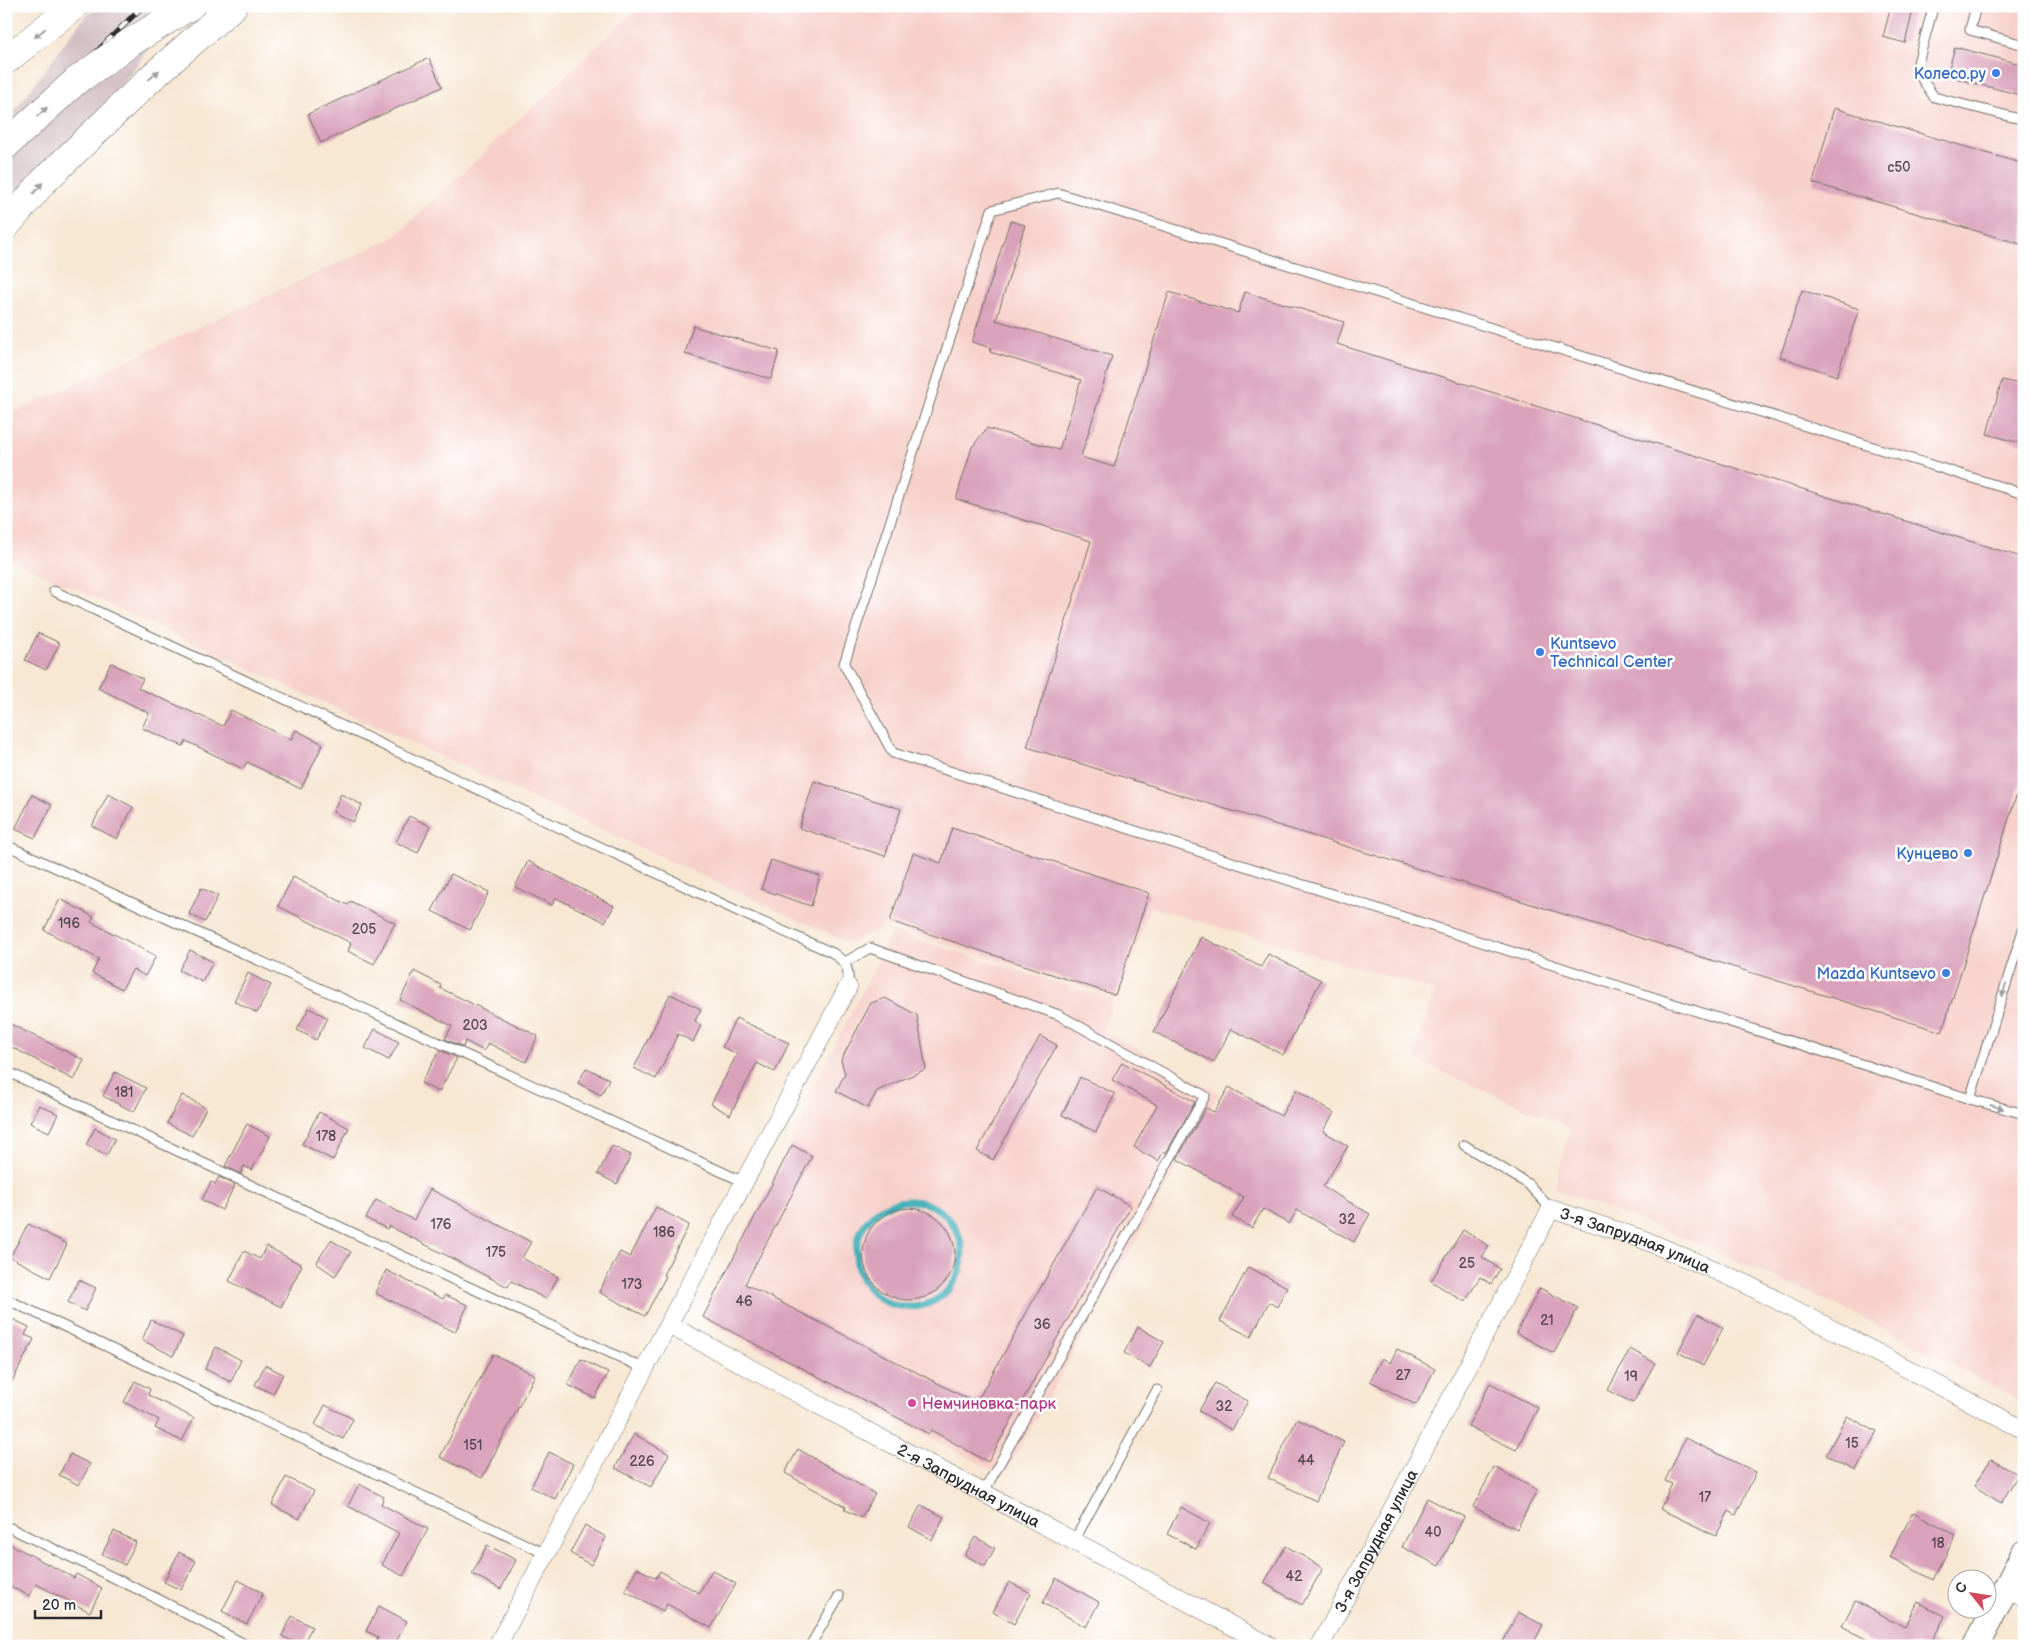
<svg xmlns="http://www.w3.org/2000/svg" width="2030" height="1652" viewBox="0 0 2030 1652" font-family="'Balsamiq Sans',sans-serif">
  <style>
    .built { fill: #f7d0ca }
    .industrial { fill: #d2bec2 }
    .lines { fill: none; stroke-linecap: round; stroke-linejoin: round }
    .stream { stroke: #3fafb9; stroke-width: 7 }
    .building { fill: #d9a1ba }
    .lane-casing { stroke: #726d66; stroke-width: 11 }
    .street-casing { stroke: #726d66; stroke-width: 19 }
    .secondary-casing { stroke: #726d66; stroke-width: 27 }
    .primary-casing { stroke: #726d66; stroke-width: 29 }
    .highway-casing { stroke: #726d66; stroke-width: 29 }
    .lane { stroke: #fff; stroke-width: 9 }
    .street { stroke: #fff; stroke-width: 18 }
    .secondary { stroke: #fff; stroke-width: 25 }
    .primary { stroke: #fff; stroke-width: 28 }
    .highway { stroke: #fff; stroke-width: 28 }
    .rail-casing { stroke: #2b2b2b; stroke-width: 5.5 }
    .rail { stroke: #fff; stroke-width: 4; stroke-dasharray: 11; stroke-linecap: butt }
    .primary-bridge-casing { stroke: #726d66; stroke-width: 29; stroke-linecap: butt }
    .primary-bridge { stroke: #fff; stroke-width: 28 }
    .oneway { fill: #a0a0a0 }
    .shop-dot { fill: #3f7fe0; stroke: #fff; stroke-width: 2 }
    .hotel-dot { fill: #d1479c; stroke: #fff; stroke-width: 2 }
    .labels { text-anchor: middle; stroke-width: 5; stroke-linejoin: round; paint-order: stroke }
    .number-label { font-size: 14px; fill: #56484f }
    .shop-label { font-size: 16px; fill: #366cbe; stroke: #fff; text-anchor: end }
    .street-label { font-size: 16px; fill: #2b2b2b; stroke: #fff }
    .hotel-label { font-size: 16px; fill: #b23c85; stroke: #fff; text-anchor: start }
  </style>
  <rect width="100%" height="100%" fill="#fff"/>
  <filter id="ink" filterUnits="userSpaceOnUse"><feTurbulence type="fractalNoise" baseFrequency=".02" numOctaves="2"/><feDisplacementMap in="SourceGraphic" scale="10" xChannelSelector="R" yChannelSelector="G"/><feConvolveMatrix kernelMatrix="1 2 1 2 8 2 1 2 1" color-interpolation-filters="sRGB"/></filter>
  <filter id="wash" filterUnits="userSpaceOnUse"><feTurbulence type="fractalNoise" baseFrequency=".0096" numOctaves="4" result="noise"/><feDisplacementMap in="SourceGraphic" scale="20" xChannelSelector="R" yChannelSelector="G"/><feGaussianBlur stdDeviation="1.12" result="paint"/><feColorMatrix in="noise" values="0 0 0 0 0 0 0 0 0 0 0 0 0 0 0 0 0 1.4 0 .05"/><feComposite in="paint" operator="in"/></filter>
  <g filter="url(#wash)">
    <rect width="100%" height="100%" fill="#f7e7d3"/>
    <!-- built -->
    <g class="built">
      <polygon points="640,6 2024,6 2024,1403 1854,1313 1685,1238 1555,1189 1570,1128 1413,1059 1434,990 1150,907 1119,999 887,926 849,943 6,557 6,416 393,238"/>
      <polygon points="892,932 1114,1000 1102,1030 1219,1093 1004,1476 700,1318 812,1103 808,1098"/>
    </g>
    <!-- industrial -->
    <polygon class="industrial" points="101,6 204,6 164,29 6,235 6,123 84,17"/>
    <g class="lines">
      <!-- stream -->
      <circle class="stream" cx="909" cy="1254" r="53"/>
    </g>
    <g id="blocks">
      <!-- building -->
      <g class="building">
        <polygon points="1891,6 1914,6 1905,43 1883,37"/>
        <polygon points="1955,47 2024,65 2024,96 1947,76"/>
        <polygon points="429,58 442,87 321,143 308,114"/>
        <polygon points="1834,108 2024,164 2024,245 1813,183"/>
        <polygon points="1010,221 1025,225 996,320 1112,356 1081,457 1114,467 1169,292 1238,313 1245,292 1344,322 1337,344 2024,558 2024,771 1942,1032 1027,747 1091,541 956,499 972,447 987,428 1059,450 1081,380 990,352 991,348 972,342"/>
        <polygon points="1802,290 1859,309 1837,376 1780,357"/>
        <polygon points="693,326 779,351 771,379 685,354"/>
        <polygon points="2002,380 2024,385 2024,444 1987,434"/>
        <polygon points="38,633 60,643 46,670 25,660"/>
        <polygon points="111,663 143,679 138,688 223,726 231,710 291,740 296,730 323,744 301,789 247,762 243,769 186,741 183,746 142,728 149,713 98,688"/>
        <polygon points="814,781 901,809 885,856 799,828"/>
        <polygon points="108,794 133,807 117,839 92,826"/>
        <polygon points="341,794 362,805 353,822 333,812"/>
        <polygon points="32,795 52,805 35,838 15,829"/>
        <polygon points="409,816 430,826 418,853 396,842"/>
        <polygon points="952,828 1149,893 1115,995 890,921 913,853 941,863"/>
        <polygon points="771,860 820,876 811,906 761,889"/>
        <polygon points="528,861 614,906 605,922 556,898 552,905 515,887"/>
        <polygon points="451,874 489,892 470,930 432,911"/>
        <polygon points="293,877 348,905 350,901 395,923 374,964 348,951 351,943 278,906"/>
        <polygon points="201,888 218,896 205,922 189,914"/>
        <polygon points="60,899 94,917 91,922 156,956 145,976 133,969 122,989 92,973 99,959 44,930"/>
        <polygon points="1201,937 1261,967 1268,954 1321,980 1283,1055 1231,1029 1214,1062 1154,1032"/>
        <polygon points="190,950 213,962 202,982 179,970"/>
        <polygon points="414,971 441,985 440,988 538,1036 526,1062 488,1043 484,1051 465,1041 463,1047 445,1039 452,1026 400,1000"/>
        <polygon points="248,973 271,985 257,1013 234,1001"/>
        <polygon points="670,994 701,1009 695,1021 701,1025 693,1042 678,1034 656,1079 634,1068"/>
        <polygon points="885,998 917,1015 926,1069 877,1091 868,1108 836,1091 845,1074 841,1060 871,1003"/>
        <polygon points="309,1008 328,1018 316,1040 297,1030"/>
        <polygon points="736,1018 789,1043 775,1072 757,1063 730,1115 711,1104 737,1054 722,1047"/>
        <polygon points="6,1022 84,1060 74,1080 6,1044"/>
        <polygon points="375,1029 399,1042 389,1060 365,1048"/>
        <polygon points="1040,1036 1057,1045 993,1160 977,1151"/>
        <polygon points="440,1050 457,1058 439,1092 421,1083"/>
        <polygon points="1122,1062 1195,1102 1166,1153 1164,1151 1158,1161 1134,1147 1157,1105 1112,1080"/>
        <polygon points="586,1068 609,1079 601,1095 578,1083"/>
        <polygon points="115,1072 146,1088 134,1112 103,1096"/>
        <polygon points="1080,1077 1115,1094 1096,1132 1062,1115"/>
        <polygon points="1229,1087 1281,1116 1296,1090 1334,1113 1323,1131 1348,1146 1323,1187 1370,1214 1354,1242 1297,1210 1289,1224 1263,1209 1252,1228 1232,1217 1244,1197 1177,1159 1206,1108 1214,1112"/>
        <polygon points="182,1095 206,1108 192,1136 167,1123"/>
        <polygon points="39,1105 58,1114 49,1132 30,1123"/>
        <polygon points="319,1112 349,1128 333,1160 302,1144"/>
        <polygon points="247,1124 270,1136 252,1170 244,1166 241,1174 225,1166"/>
        <polygon points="95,1128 115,1139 107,1155 86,1145"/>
        <polygon points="792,1145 812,1156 745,1284 976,1403 1097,1187 1131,1206 988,1462 931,1430 929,1434 703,1317"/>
        <polygon points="612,1146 631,1155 617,1184 598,1174"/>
        <polygon points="219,1177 235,1185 222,1210 202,1200 211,1182 215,1184"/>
        <polygon points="430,1189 531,1242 522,1258 558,1277 546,1299 511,1281 508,1287 389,1226 387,1229 366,1218 376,1200 414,1220"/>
        <polygon points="656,1207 689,1225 663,1275 666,1276 645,1316 599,1292 620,1252 630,1257"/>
        <circle cx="909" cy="1254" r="46"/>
        <polygon points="28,1224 67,1244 50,1278 10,1257"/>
        <polygon points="1463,1230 1489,1246 1482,1257 1500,1269 1491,1284 1480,1277 1465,1302 1431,1281"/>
        <polygon points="331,1240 351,1252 335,1276 316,1263"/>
        <polygon points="266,1246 302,1265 281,1307 229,1281 244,1251 260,1259"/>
        <polygon points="1248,1267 1287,1287 1277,1307 1269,1302 1251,1337 1220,1321"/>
        <polygon points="386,1270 443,1299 445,1295 468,1305 455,1332 375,1293"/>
        <polygon points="79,1280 96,1288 85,1311 68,1302"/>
        <polygon points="1540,1288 1578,1308 1554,1353 1516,1333"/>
        <polygon points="1698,1314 1723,1328 1703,1366 1678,1352"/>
        <polygon points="6,1316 29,1327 25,1335 34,1339 6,1393"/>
        <polygon points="151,1320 183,1336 173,1356 142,1340"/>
        <polygon points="1138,1327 1164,1342 1150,1367 1124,1353"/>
        <polygon points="216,1347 241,1360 231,1382 205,1369"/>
        <polygon points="1397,1349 1435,1369 1416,1405 1370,1381 1382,1358 1390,1363"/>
        <polygon points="1630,1349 1655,1363 1633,1403 1608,1390"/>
        <polygon points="493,1354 535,1375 482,1478 440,1457"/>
        <polygon points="581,1359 608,1373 595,1398 568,1385"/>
        <polygon points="265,1365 283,1374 273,1394 255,1385"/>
        <polygon points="135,1381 150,1389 148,1395 194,1418 182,1441 155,1428 159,1420 124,1402"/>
        <polygon points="1215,1383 1248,1401 1232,1430 1199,1411"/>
        <polygon points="1490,1383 1538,1408 1516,1450 1468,1426"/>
        <polygon points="325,1405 353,1419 343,1439 315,1425"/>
        <polygon points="1847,1416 1877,1432 1856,1470 1826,1455"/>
        <polygon points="1297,1419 1344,1442 1316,1501 1268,1478"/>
        <polygon points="634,1434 669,1454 651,1487 615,1468"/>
        <polygon points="1685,1438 1756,1472 1736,1515 1729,1511 1716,1536 1660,1509 1672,1484 1665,1481"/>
        <polygon points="798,1449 875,1494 861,1518 844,1509 846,1507 785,1473"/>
        <polygon points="549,1452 573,1464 555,1499 531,1487"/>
        <polygon points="70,1454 90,1464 79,1485 59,1475"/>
        <polygon points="1991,1459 2018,1475 2001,1503 1974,1486"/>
        <polygon points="1494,1467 1537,1490 1517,1529 1473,1507"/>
        <polygon points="286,1477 314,1491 299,1519 272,1505"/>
        <polygon points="359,1484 384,1497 381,1504 428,1529 403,1576 382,1565 399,1533 348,1506"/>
        <polygon points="1427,1498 1464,1517 1439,1566 1402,1547"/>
        <polygon points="921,1505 944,1517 932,1540 909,1527"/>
        <polygon points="1181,1507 1210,1523 1196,1549 1167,1534"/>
        <polygon points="1913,1512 1956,1535 1933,1580 1890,1557"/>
        <polygon points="585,1525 606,1537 591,1565 570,1553"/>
        <polygon points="114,1531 136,1542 125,1565 102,1554"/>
        <polygon points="975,1537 995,1548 985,1566 965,1555"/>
        <polygon points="6,1542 74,1578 76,1574 102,1588 90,1612 36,1584 29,1596 6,1584"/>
        <polygon points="487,1545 516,1560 501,1589 472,1574"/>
        <polygon points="1286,1546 1323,1568 1302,1605 1264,1583"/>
        <polygon points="179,1552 196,1561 181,1590 164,1582"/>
        <polygon points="637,1568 656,1578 660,1571 699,1593 712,1570 736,1584 711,1628 667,1604 663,1611 625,1591"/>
        <polygon points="1056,1578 1099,1602 1086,1627 1043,1603"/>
        <polygon points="238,1580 263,1593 247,1624 222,1611"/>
        <polygon points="1009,1582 1031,1593 1014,1624 993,1612"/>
        <polygon points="1855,1601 1905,1627 1918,1602 1945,1616 1932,1641 1940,1646 1878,1646 1842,1626"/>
        <polygon points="379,1606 407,1621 394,1646 374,1646 378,1637 366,1631"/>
        <polygon points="1518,1612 1543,1625 1532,1646 1501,1646"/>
        <polygon points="292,1616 312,1627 302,1646 282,1636"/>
      </g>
    </g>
  </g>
  <g filter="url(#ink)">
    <use href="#blocks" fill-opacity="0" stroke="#726d66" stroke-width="1"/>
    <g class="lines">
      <defs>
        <g id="lane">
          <polyline points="1937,6 1933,8 1916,70 1934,97 2024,120"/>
          <polyline points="1976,6 1970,30 2024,45"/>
          <polyline points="2024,494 1058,193 992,210 844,664 893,753 1970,1099 2024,1114"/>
          <path d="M54,591l690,323 89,39c15,11 16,16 15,34"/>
          <polyline points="6,845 744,1182"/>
          <polyline points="845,962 870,948 1059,1015 1205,1096 983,1493"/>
          <polyline points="6,1071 645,1369"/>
          <polyline points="1970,1099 2024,927"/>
          <polyline points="1464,1145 1528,1184 1551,1209"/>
          <polyline points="6,1299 546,1554"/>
          <polyline points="6,1526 156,1598 248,1646"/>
          <polyline points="1074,1541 1157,1390"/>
          <polyline points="810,1646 839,1596"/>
        </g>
        <g id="street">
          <path id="s1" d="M669,1325l601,321"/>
          <polyline points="2006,1588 2024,1597"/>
          <polyline points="497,1646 848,987"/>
          <path id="s2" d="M1320,1646l231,-437 91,30 100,43 282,148"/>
        </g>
        <polyline id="secondary" points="1976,1646 2024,1553"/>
        <polyline id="primary" points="6,60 74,6"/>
        <polyline id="highway" points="6,226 43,182 150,79 233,6"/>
      </defs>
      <!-- lane casing -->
      <use href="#lane" class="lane-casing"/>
      <!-- street casing -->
      <use href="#street" class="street-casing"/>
      <!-- secondary casing -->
      <use href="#secondary" class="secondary-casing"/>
      <!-- primary casing -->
      <use href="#primary" class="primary-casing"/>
      <!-- highway casing -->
      <use href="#highway" class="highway-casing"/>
      <!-- lane -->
      <use href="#lane" class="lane"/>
      <!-- street -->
      <use href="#street" class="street"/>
      <!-- secondary -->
      <use href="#secondary" class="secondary"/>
      <!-- primary -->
      <use href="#primary" class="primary"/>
      <!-- highway -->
      <use href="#highway" class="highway"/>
      <defs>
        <polyline id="rail" points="6,163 74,74 143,6"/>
      </defs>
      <!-- rail casing -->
      <use href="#rail" class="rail-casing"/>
      <!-- rail -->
      <use href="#rail" class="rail"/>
      <defs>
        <polyline id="primary-bridge" points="6,145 75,82 131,42 190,6"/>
      </defs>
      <!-- primary-bridge casing -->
      <use href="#primary-bridge" class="primary-bridge-casing"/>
      <!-- primary-bridge -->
      <use href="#primary-bridge" class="primary-bridge"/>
    </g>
    <!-- one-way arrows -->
    <defs><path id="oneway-solid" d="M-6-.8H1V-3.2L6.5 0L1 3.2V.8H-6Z" transform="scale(1.25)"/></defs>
    <g class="oneway">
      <use href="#oneway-solid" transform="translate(40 33) rotate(141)"/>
      <use href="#oneway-solid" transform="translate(154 75) rotate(-42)"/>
      <use href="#oneway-solid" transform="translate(42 112) rotate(-42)"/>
      <use href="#oneway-solid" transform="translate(38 188) rotate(-50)"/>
      <use href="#oneway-solid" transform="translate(2004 990) rotate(107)"/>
      <use href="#oneway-solid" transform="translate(1997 1107) rotate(16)"/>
    </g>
  </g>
  <!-- markers -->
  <g class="shop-dot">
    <circle cx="1996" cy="73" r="5"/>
    <circle cx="1540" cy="652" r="5"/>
    <circle cx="1968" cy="853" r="5"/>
    <circle cx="1946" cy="973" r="5"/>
  </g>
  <circle class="hotel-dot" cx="912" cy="1403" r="5"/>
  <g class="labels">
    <!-- number labels -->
    <g class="number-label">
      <text x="1899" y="172">с50</text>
      <text x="69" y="928">196</text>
      <text x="364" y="934">205</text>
      <text x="475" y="1030">203</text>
      <text x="124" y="1097">181</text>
      <text x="326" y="1141">178</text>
      <text x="1347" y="1224">32</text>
      <text x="441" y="1229">176</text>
      <text x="664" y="1237">186</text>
      <text x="496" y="1257">175</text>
      <text x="1467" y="1268">25</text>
      <text x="632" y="1289">173</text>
      <text x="744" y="1306">46</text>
      <text x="1547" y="1325">21</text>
      <text x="1042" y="1329">36</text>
      <text x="1403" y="1380">27</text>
      <text x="1631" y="1381">19</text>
      <text x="1224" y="1411">32</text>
      <text x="1852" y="1448">15</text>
      <text x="473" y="1450">151</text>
      <text x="1306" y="1465">44</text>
      <text x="642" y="1466">226</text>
      <text x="1705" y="1502">17</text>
      <text x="1433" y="1537">40</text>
      <text x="1938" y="1548">18</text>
      <text x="1294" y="1581">42</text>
    </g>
    <!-- shop labels -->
    <g class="shop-label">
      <text x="1986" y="79">Колесо.ру</text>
      <text x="1550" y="649" text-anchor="start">Kuntsevo<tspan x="1550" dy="18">Technical Center</tspan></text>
      <text x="1958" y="859">Кунцево</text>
      <text x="1936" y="979">Mazda Kuntsevo</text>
    </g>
    <!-- street labels -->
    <g class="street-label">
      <text dy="6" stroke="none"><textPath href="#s2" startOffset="584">3-я Запрудная улица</textPath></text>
      <text dy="6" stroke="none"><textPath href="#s1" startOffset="340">2-я Запрудная улица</textPath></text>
      <text dy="6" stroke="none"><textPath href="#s2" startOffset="119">3-я Запрудная улица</textPath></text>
    </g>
    <!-- hotel labels -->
    <g class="hotel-label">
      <text x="922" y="1409">Немчиновка-парк</text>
    </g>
  </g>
  <!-- margin -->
  <rect width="2030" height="1652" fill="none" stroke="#fff" stroke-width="25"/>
  <!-- north arrow -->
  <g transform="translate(1972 1594) rotate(300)"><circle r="24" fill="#ffffff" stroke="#aaaaaa"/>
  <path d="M0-4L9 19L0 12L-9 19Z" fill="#d1495b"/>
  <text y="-8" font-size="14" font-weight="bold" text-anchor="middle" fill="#2b2b2b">С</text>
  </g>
  <!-- scale -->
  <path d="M35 1610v8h66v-8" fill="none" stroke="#2b2b2b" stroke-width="2.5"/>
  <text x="42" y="1610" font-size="15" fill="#2b2b2b" stroke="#ffffff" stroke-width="4" paint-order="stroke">20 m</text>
</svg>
